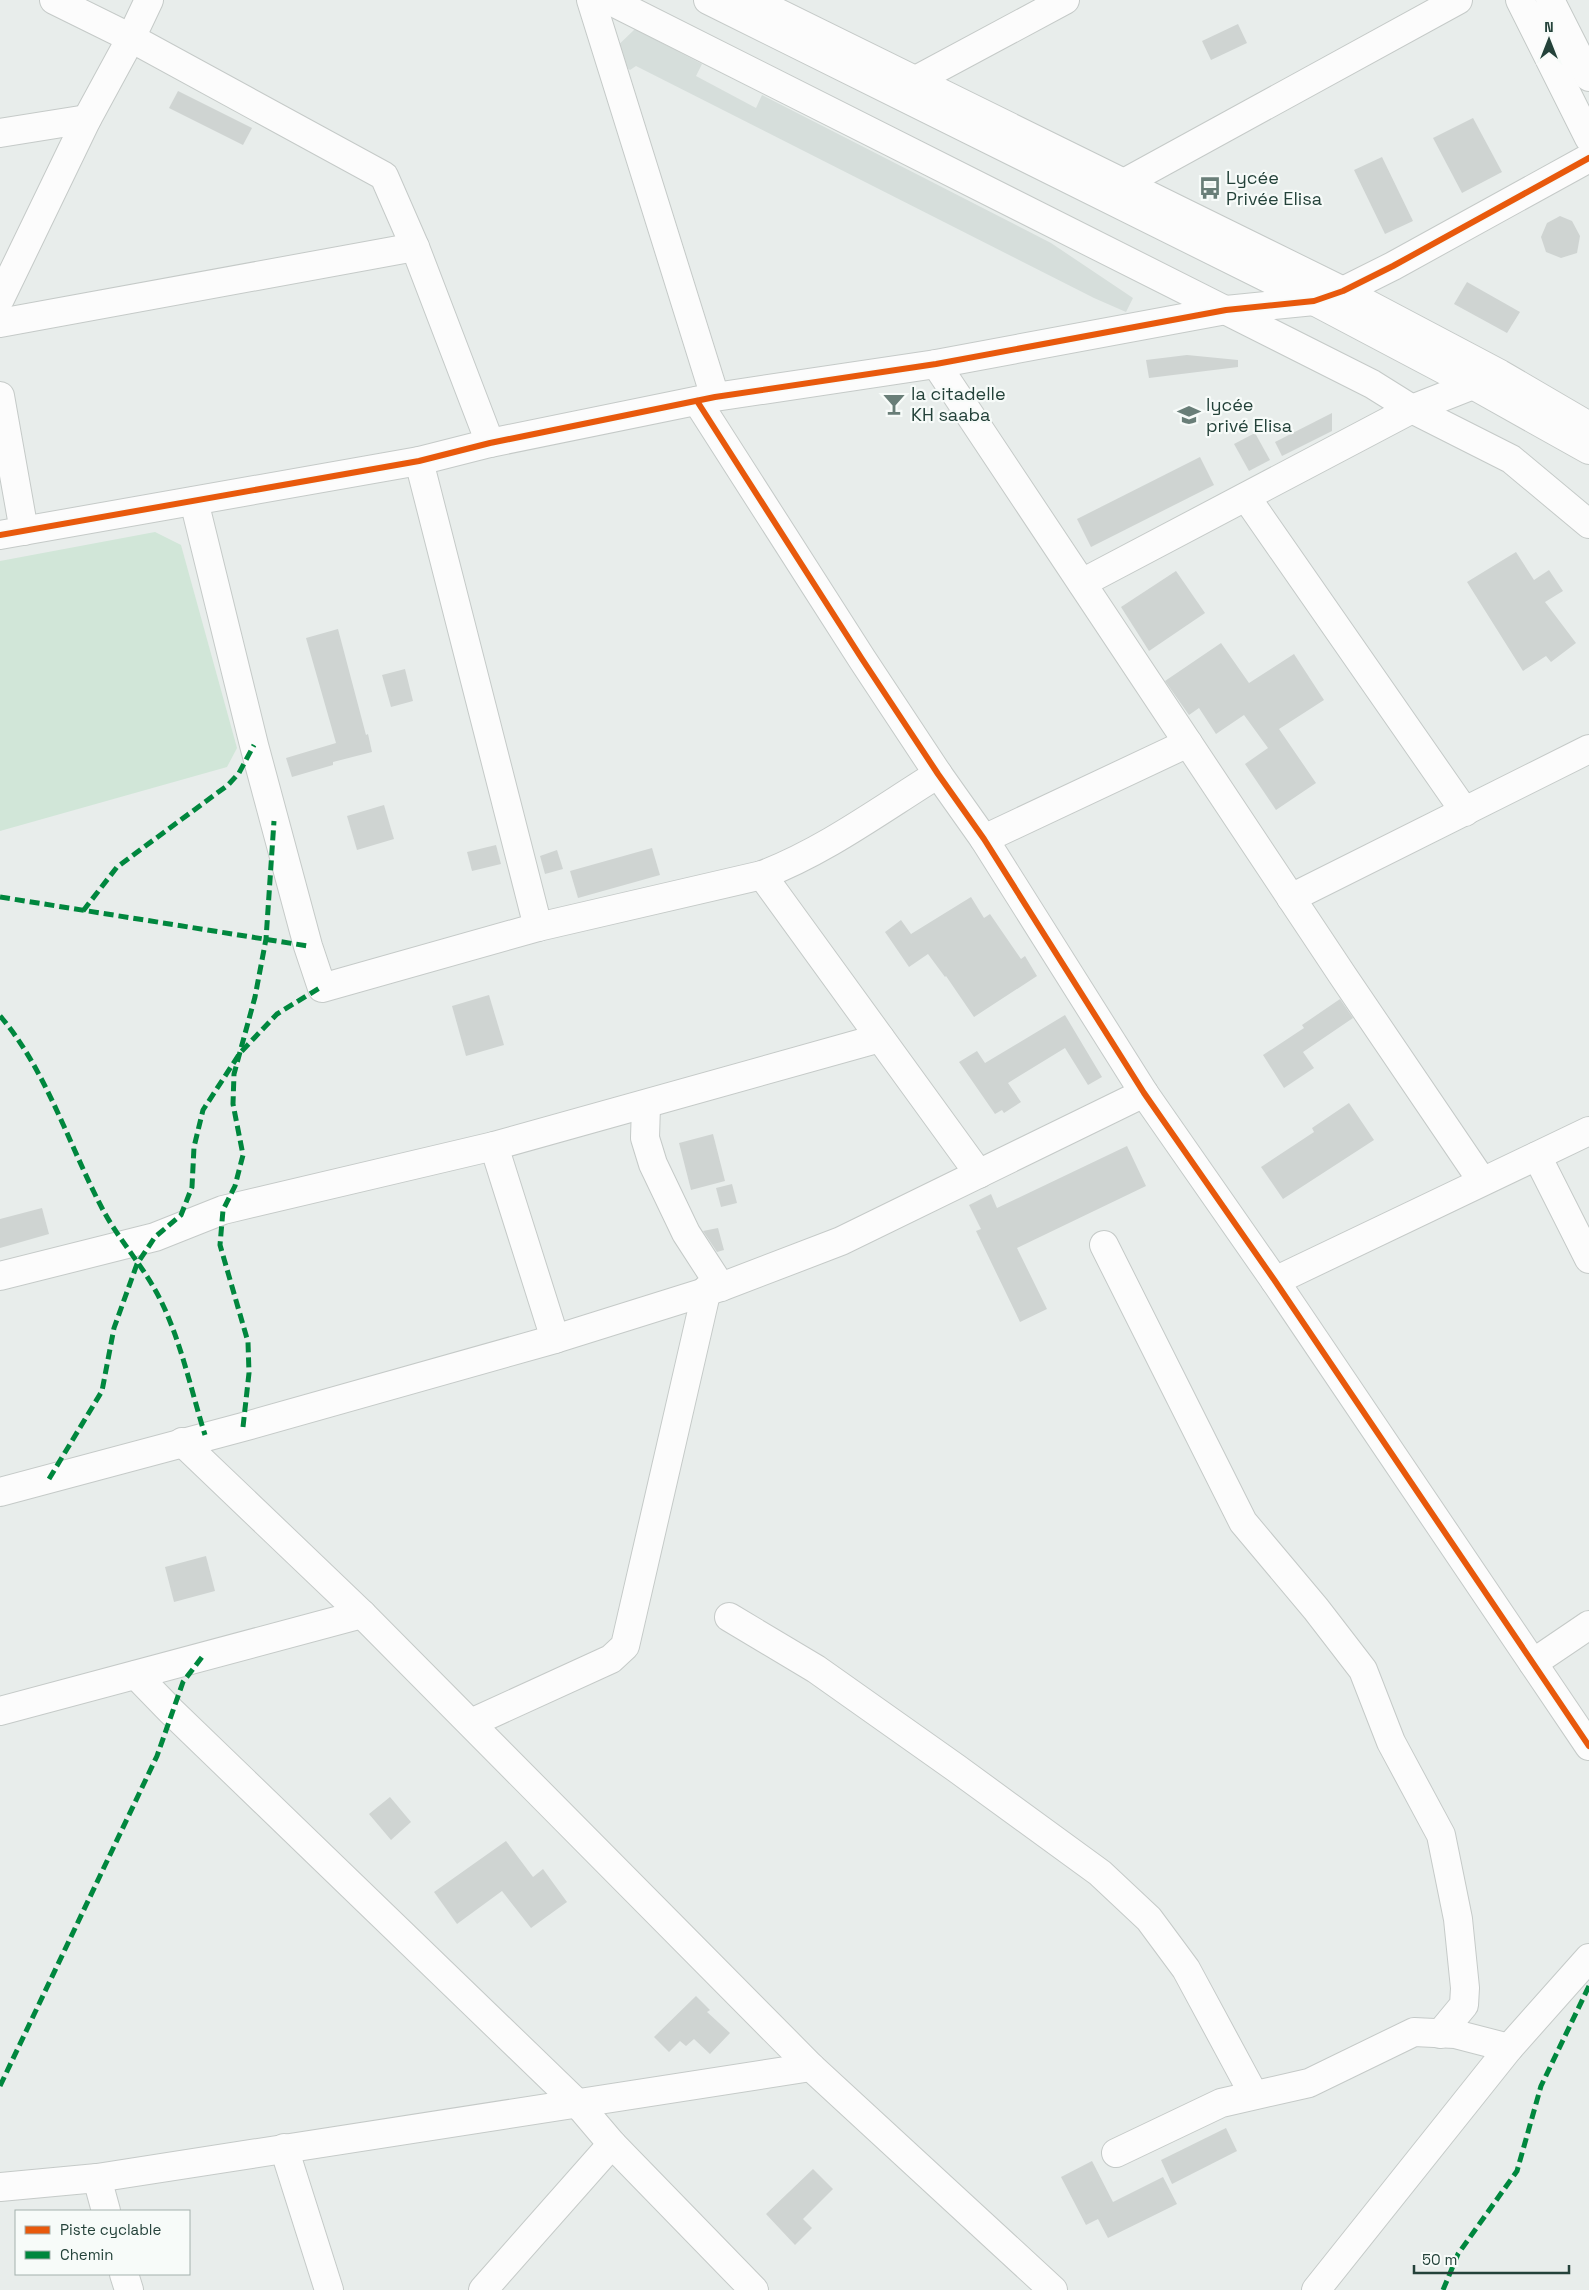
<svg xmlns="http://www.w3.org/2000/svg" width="1589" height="2290" viewBox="0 0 1589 2290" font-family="'Space Grotesk',sans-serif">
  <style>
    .built { fill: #d6dedb }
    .pitch { fill: #d1e6d8 }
    .building { fill: #cfd4d2 }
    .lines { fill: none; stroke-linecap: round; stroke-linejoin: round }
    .minor-casing { stroke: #c5cac8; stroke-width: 30 }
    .minor { stroke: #fcfcfc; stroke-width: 28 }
    .quiet { stroke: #00873e; stroke-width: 5; stroke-dasharray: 10 5; stroke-linecap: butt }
    .cycleway-casing { stroke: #f7fbf9; stroke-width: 9 }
    .cycleway { stroke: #e8590c; stroke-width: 6 }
    .labels { text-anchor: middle; stroke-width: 4.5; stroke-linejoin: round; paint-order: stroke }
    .poi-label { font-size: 18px; fill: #24423a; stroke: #f7fbf9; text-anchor: start }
  </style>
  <rect width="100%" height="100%" fill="#e8edeb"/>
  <!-- built -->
  <polygon class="built" points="635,29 702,64 696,76 756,108 762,95 1051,243 1133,298 1126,312 1094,298 636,66 630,70 609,54"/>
  <!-- pitch -->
  <polygon class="pitch" points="155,532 181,545 237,748 227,767 0,831 0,561"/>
  <!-- building -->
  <g class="building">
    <polygon points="1238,24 1247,43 1211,60 1202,41"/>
    <polygon points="178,91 252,128 243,145 169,108"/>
    <polygon points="1473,118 1502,172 1462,193 1433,138"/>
    <polygon points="1382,157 1413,221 1385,234 1354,170"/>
    <polygon points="1560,216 1572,221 1580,236 1577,253 1561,258 1546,252 1541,237 1547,223"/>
    <polygon points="1467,282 1520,312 1507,333 1454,304"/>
    <polygon points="1187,355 1238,360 1238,367 1149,378 1146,360"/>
    <polygon points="1332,413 1332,431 1282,456 1275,442"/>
    <polygon points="1255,433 1270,460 1249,471 1234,444"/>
    <polygon points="1200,457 1214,485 1091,547 1077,519"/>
    <polygon points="1516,552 1534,580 1549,570 1563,591 1545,602 1576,643 1551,662 1546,656 1523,671 1467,582"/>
    <polygon points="1176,571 1205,613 1149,651 1121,607"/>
    <polygon points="338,629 366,735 368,734 372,752 333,762 333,765 292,777 286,758 336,743 306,638"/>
    <polygon points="1221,643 1249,683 1294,654 1324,700 1279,729 1316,783 1276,810 1245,764 1268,748 1244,715 1216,734 1199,708 1189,715 1165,681"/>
    <polygon points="405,669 413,701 391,707 382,675"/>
    <polygon points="384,805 394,839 357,850 347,816"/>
    <polygon points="496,845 501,864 472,871 467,852"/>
    <polygon points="652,848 660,875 578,898 570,871"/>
    <polygon points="557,850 563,869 545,874 540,856"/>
    <polygon points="971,897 984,918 990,914 1021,959 1025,956 1037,976 974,1017 946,976 945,977 928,954 909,967 885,932 901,920 911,934"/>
    <polygon points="489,995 504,1045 466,1056 452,1006"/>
    <polygon points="1340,999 1353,1018 1303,1052 1314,1068 1284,1088 1263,1055 1304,1028 1302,1025"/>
    <polygon points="1065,1015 1102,1077 1088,1085 1065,1048 1008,1083 1021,1102 1004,1113 1002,1110 995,1114 959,1062 977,1051 985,1063"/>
    <polygon points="1349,1103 1374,1140 1283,1199 1261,1167 1314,1132 1312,1128"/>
    <polygon points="713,1134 725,1181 691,1190 679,1143"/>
    <polygon points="1127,1146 1146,1186 1017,1248 1047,1309 1020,1322 976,1231 981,1229 969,1205 991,1194 997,1208"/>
    <polygon points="732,1184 737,1203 721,1207 716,1188"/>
    <polygon points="42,1208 49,1234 0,1248 0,1219"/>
    <polygon points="718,1228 724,1250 717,1252 703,1231"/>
    <polygon points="206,1556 215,1591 174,1602 165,1567"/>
    <polygon points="390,1797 411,1822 391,1840 369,1814"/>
    <polygon points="506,1841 533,1877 543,1869 567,1902 531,1928 502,1891 457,1924 434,1892"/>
    <polygon points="696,1996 710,2010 707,2012 730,2033 710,2054 694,2039 686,2046 680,2041 669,2052 654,2037"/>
    <polygon points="1226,2128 1237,2151 1172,2184 1161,2160"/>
    <polygon points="1092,2161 1113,2202 1163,2177 1177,2204 1108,2238 1098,2219 1086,2225 1061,2177"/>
    <polygon points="813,2169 833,2189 803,2219 812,2228 795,2245 766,2214"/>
  </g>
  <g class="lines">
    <defs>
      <g id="minor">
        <polyline points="54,0 131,38 384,176 415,247 490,443"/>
        <polyline points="591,0 715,397"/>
        <polyline points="609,0 1372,384 1412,409 1511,459 1589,524"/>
        <polyline points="708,0 1314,301 1473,385 1589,450"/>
        <polyline points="752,0 1343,291 1500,374 1589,426"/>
        <polyline points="1520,0 1589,138"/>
        <polyline points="1550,0 1589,77"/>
        <polyline points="914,81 1065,0"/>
        <polyline points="0,133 87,119"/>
        <polyline points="1124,183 1458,0"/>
        <polyline points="0,299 87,119 131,38 149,0"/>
        <polyline points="0,323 415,247"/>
        <polyline points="936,364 1343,976 1482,1181"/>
        <polyline points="0,396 24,531"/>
        <polyline points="697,401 862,659 938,774 984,839 1144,1093 1275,1281 1589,1746"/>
        <polyline points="419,461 538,927"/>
        <polyline points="1246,497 1465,812"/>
        <path d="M194,501l60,244 54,201 14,42 216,-61 224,-52c63,-24 118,-65 176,-101"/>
        <polyline points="0,535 419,461 490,443 715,397 936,364 1226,310 1314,301 1343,291 1393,266 1589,158"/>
        <polyline points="1082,583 1412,409 1473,385"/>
        <polyline points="984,839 1188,743"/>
        <polyline points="762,875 979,1174"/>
        <polyline points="1291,898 1589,749"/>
        <polyline points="646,1105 645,1138 653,1164 686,1233 721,1287"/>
        <polyline points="494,1146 555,1339"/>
        <polyline points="1537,1156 1589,1259"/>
        <polyline points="1104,1245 1243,1522 1316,1609 1363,1670 1391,1742 1441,1835 1458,1919 1465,1988 1464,2005 1440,2034"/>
        <polyline points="0,1276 155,1237 223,1210 494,1146 880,1038"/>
        <polyline points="1275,1281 1589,1131"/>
        <polyline points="182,1442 362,1614 811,2067 1053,2290"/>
        <polyline points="0,1492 243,1427 555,1339 721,1287 841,1241 1144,1093"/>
        <polyline points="729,1617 816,1669 956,1768 1100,1873 1149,1919 1186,1969 1254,2095"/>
        <polyline points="1533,1663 1589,1625"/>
        <polyline points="136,1675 171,1711 578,2104 612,2144 754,2290"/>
        <polyline points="0,1711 362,1614"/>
        <polyline points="471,1723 611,1659 625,1646 707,1289"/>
        <polyline points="284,2148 329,2290"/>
        <polyline points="1116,2153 1221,2103 1309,2083 1414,2032 1455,2034 1509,2048"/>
        <polyline points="97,2178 106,2211"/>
        <polyline points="0,2187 97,2178 811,2067"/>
        <polyline points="124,2274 129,2290"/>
        <polyline points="483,2290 612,2144"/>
        <polyline points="1316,2290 1509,2048 1589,1958"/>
      </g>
    </defs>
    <!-- minor casing -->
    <use href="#minor" class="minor-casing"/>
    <!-- minor -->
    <use href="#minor" class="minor"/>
    <!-- quiet -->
    <g class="quiet">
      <polyline points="0,897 308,946"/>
      <polyline points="83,911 117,867 228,785 239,773 254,745"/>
      <path d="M0,1016c46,53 70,132 103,194 16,30 41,57 57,89 21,42 31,91 45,136"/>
      <polyline points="243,1427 249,1373 248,1342 220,1245 223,1210 235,1186 243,1155 233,1104 234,1074 255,997 266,939 274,821"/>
      <polyline points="49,1479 102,1391 114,1328 137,1264 155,1237 181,1215 192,1187 194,1147 203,1110 240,1053 277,1014 321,987"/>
      <polyline points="0,2086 157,1756 183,1682 202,1657"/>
      <polyline points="1443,2290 1458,2254 1517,2171 1541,2086 1589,1986"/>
    </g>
    <defs>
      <g id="cycleway">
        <polyline points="697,401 862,659 938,774 984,839 1144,1093 1275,1281 1589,1746"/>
        <polyline points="0,535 419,461 490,443 715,397 936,364 1226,310 1314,301 1343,291 1393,266 1589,158"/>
      </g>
    </defs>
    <!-- cycleway casing -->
    <use href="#cycleway" class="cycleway-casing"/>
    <!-- cycleway -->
    <use href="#cycleway" class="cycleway"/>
  </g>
  <!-- icons -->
  <defs>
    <symbol id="bus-bare" viewBox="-9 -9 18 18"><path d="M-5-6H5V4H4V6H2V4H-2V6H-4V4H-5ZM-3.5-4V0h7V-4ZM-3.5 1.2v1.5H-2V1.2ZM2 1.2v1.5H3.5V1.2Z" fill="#697e78" stroke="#f7fbf9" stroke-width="2.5" paint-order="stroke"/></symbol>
    <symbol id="bar-bare" viewBox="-9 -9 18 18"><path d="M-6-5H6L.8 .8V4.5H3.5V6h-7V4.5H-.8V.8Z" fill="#697e78" stroke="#f7fbf9" stroke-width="2.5" paint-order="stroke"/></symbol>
    <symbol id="school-bare" viewBox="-9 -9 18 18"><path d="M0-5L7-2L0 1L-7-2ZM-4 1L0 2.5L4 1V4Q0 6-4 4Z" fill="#697e78" stroke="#f7fbf9" stroke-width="2.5" paint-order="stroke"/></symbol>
  </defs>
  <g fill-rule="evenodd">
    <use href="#bus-bare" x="1194" y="172" width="32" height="32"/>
    <use href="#bar-bare" x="878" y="388" width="32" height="32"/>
    <use href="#school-bare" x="1173" y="399" width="32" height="32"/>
  </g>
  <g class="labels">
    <!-- poi labels -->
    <g class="poi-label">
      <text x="1226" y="184">Lycée<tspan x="1226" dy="21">Privée Elisa</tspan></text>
      <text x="911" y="400">la citadelle<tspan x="911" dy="21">KH saaba</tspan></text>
      <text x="1206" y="411">lycée<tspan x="1206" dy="21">privé Elisa</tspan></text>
    </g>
  </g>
  <!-- legend -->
  <rect x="15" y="2210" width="175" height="65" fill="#f7fbf9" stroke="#a3b1ad"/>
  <rect x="25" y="2226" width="25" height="8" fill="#e8590c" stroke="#a3b1ad"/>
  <text x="60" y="2235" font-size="15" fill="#24423a">Piste cyclable</text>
  <rect x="25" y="2251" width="25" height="8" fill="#00873e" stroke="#a3b1ad"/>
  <text x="60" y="2260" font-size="15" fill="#24423a">Chemin</text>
  <!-- north arrow -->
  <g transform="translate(1549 40)" stroke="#f7fbf9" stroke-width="4" paint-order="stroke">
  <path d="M0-4L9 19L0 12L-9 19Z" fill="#24423a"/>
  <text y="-8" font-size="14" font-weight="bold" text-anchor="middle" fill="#24423a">N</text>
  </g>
  <!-- scale -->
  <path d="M1414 2265v8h155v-8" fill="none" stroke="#24423a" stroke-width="2.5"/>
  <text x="1422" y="2265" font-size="15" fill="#24423a" stroke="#f7fbf9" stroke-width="4" paint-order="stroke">50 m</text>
</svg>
